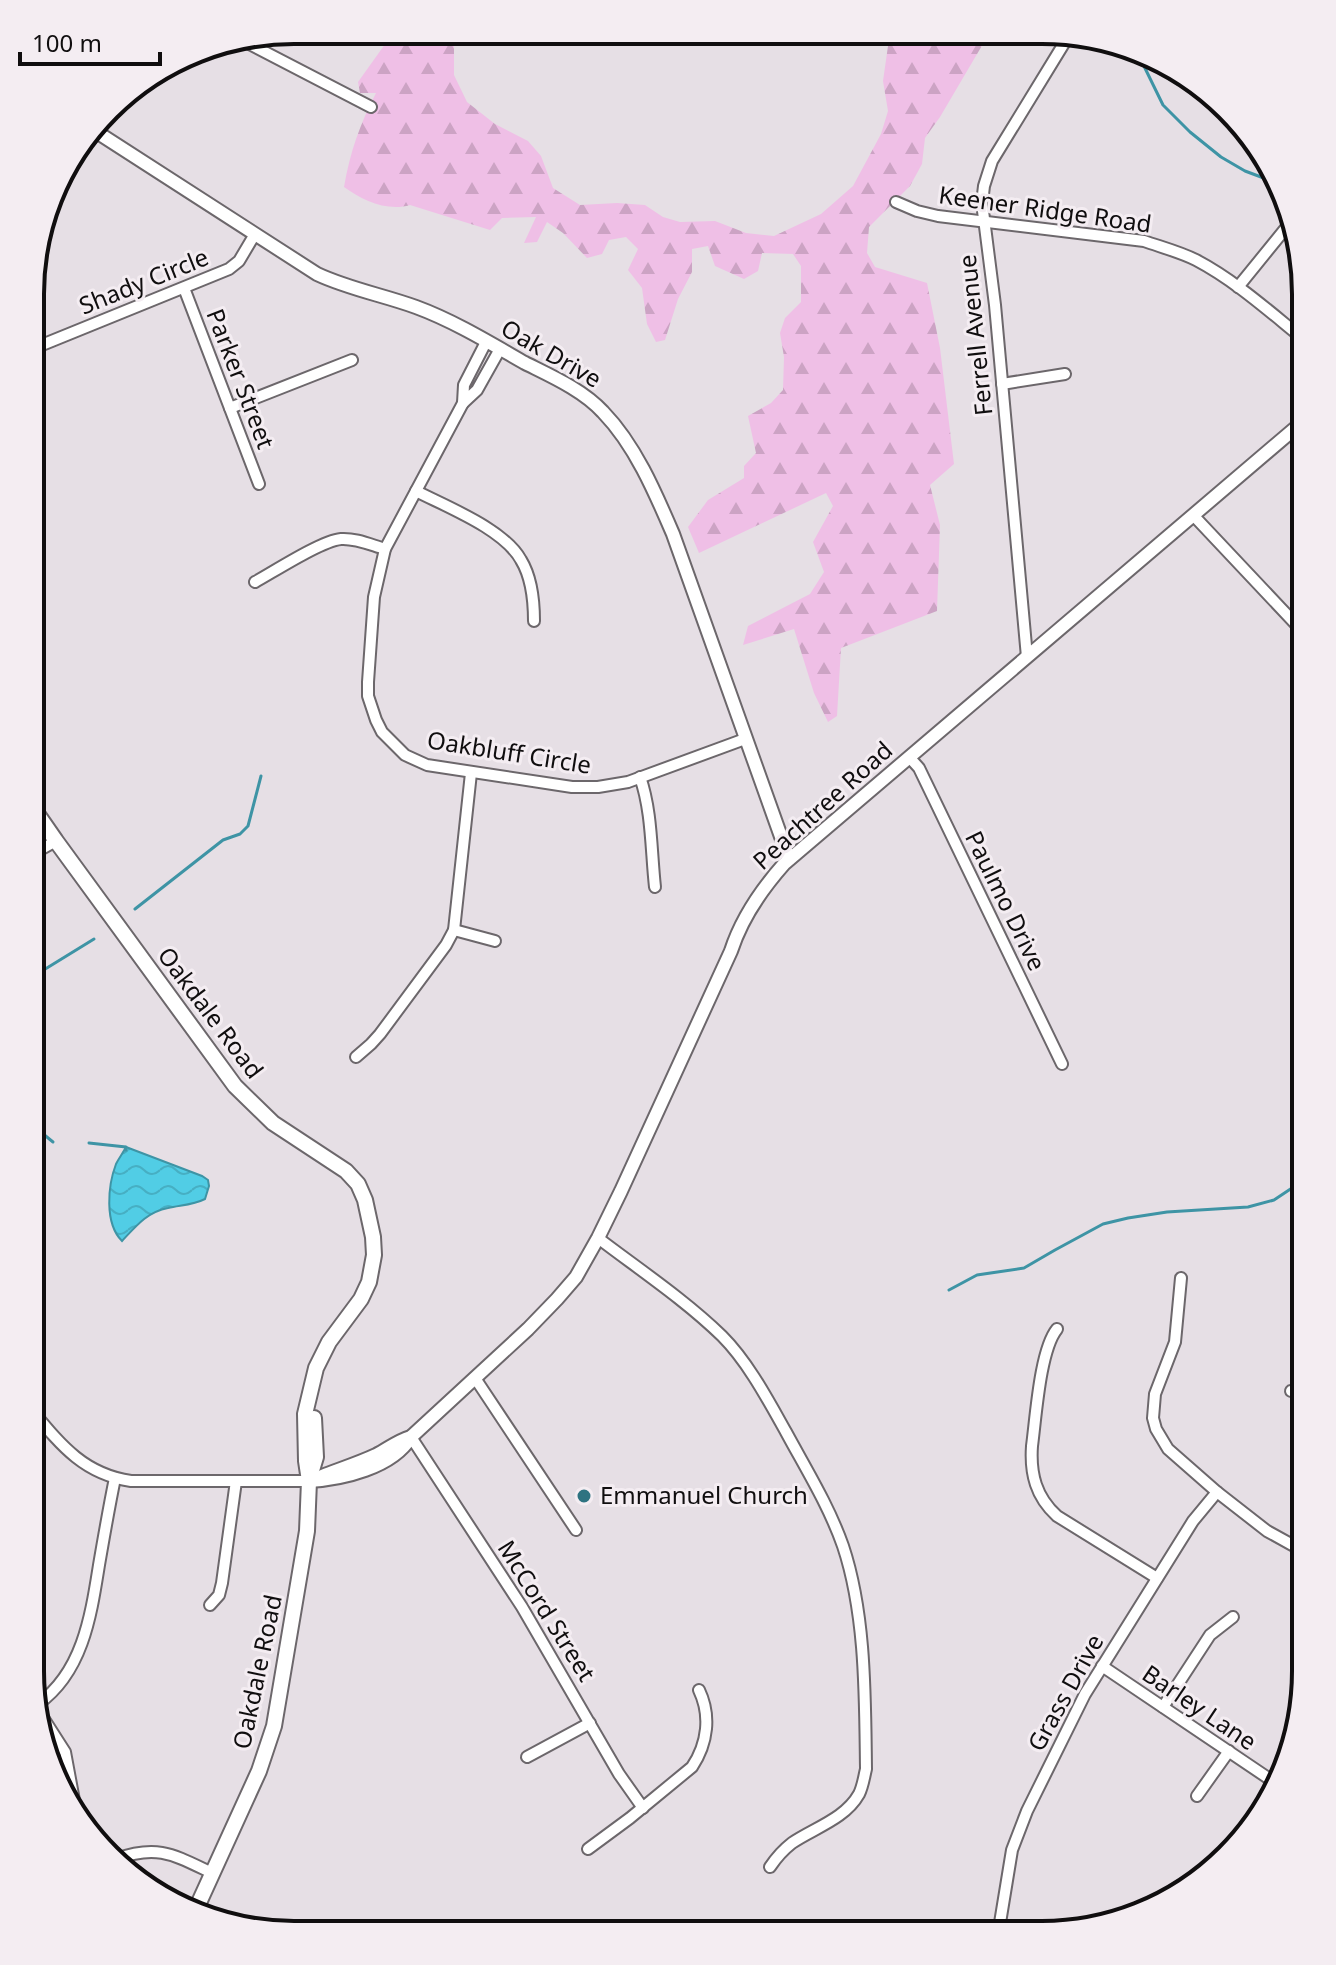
<svg xmlns="http://www.w3.org/2000/svg" width="1336" height="1965" viewBox="0 0 1336 1965" font-family="'Noto Sans',sans-serif">
  <style>
    .forest { fill: url(#forest-firs) }
    .water { fill: url(#water-waves); stroke: #3e94a5; stroke-width: 2 }
    .lines { fill: none; stroke-linecap: round; stroke-linejoin: round }
    .stream { stroke: #3e94a5; stroke-width: 3 }
    .minor-casing { stroke: #6c676b; stroke-width: 14 }
    .tertiary-casing { stroke: #6c676b; stroke-width: 16 }
    .secondary-casing { stroke: #6c676b; stroke-width: 18 }
    .minor { stroke: #fff; stroke-width: 10 }
    .tertiary { stroke: #fff; stroke-width: 12 }
    .secondary { stroke: #fff; stroke-width: 14 }
    .poi-dot { fill: #2e7381; stroke: #f4edf2; stroke-width: 3 }
    .labels { text-anchor: middle; stroke-width: 6; stroke-linejoin: round; paint-order: stroke }
    .street-label { font-size: 24px; fill: #100e0f; stroke: #f4edf2 }
    .poi-label { font-size: 24px; fill: #100e0f; stroke: #f4edf2; text-anchor: start }
    .rim { fill: none; stroke: #100e0f; stroke-width: 4 }
  </style>
  <defs>
    <pattern id="forest-firs" width="22" height="20" patternUnits="userSpaceOnUse" patternTransform="scale(2)"><rect width="22" height="20" fill="#efbfe6"/><path d="M5 1l3.5 6h-7zM16 11l3.5 6h-7z" fill="#cca3c4"/></pattern>
    <pattern id="water-waves" width="16" height="10" patternUnits="userSpaceOnUse" patternTransform="scale(2)"><rect width="16" height="10" fill="#51cde5"/><path d="M0 5q4-4 8 0t8 0" fill="none" stroke="#46afc3"/></pattern>
  </defs>
  <rect width="100%" height="100%" fill="#e6dfe5"/>
  <!-- forest -->
  <path class="forest" d="M392,30h62v45l13,27 28,22 33,17 13,15 12,32 27,17 37,-2 28,2 18,12 17,5 35,-1 31,12 28,3 47,-22 32,-28 28,-52 7,-23 -5,-30 7,-49h100l-50,85 -15,21 -3,26 -12,22 -41,41 -2,26 8,14 52,16 13,65 14,116 -24,21 10,40 -3,86 -96,37 -4,68 -9,6 -14,-29 -20,-64 -51,16 5,-19 62,-32 14,-22 -11,-30 20,-36 -7,-13 -127,60 -11,-26 20,-27 36,-22v-12l12,-13 -8,-37 23,-13 12,-13 1,-33 -4,-24 5,-15 16,-16v-36l-8,-12 -31,-1 -4,18 -14,8 -29,-13 -7,-20 -16,3v23l-14,27 -13,41 -9,2 -9,-18 -5,-36 -14,-18 10,-21 -12,-12 -17,3 -7,14 -15,4 -24,-25 -16,-11 -10,20 -13,1 12,-26 -34,1 -12,12 -80,-25c-23,7 -48,-5 -66,-18 6,-35 16,-63 32,-94h-16l-2,-11 30,-42z"/>
  <!-- water -->
  <path class="water" d="M126,1147l76,29 6,4 1,6 -4,13c-12,6 -24,6 -37,9 -21,4 -32,18 -46,33 -18,-18 -14,-56 -6,-77 3,-6 7,-11 10,-17z"/>
  <g class="lines">
    <!-- stream -->
    <g class="stream">
      <polyline points="1140,58 1163,105 1190,132 1221,157 1245,171 1269,180"/>
      <polyline points="135,909 223,840 240,834 248,826 261,776"/>
      <polyline points="31,981 42,971 94,939"/>
      <polyline points="31,1124 53,1142"/>
      <polyline points="89,1143 126,1147 126,1150"/>
      <polyline points="949,1290 977,1275 1024,1268 1055,1250 1103,1224 1128,1218 1167,1212 1248,1207 1274,1200 1292,1188 1299,1184 1306,1184"/>
    </g>
    <defs>
      <g id="minor">
        <polyline points="240,39 371,107"/>
        <path d="M896,202l21,9 21,5 206,25c17,6 36,11 52,19 40,21 75,53 110,81"/>
        <polyline points="1238,287 1290,223"/>
        <polyline points="184,288 259,484"/>
        <polyline points="486,342 464,385 463,403 477,390 500,349"/>
        <polyline points="32,349 229,269 239,261 255,234"/>
        <polyline points="1002,384 1065,374"/>
        <polyline points="463,403 385,549 374,597 368,682 368,696 376,720 382,732 405,755 427,765 572,787 598,787 628,782 745,739"/>
        <polyline points="230,408 352,360"/>
        <path d="M416,491c31,16 88,38 105,69 11,18 13,41 13,61"/>
        <polyline points="1193,515 1306,635"/>
        <path d="M255,582c20,-11 66,-41 86,-43 15,-1 30,6 44,10"/>
        <polyline points="1027,657 995,305 982,203 984,186 992,161 1071,32"/>
        <polyline points="910,758 919,768 1062,1064"/>
        <path d="M640,777c12,34 11,74 15,110"/>
        <polyline points="31,855 56,841"/>
        <polyline points="454,930 495,941"/>
        <polyline points="356,1057 371,1044 380,1034 446,945 454,930 471,773"/>
        <path d="M598,1238c42,32 87,62 124,98 26,26 46,64 64,96 20,37 43,74 57,114 23,69 22,151 23,223 -2,8 -3,17 -7,25 -14,25 -45,34 -67,49 -9,7 -16,15 -22,24"/>
        <polyline points="1181,1278 1175,1342 1155,1394 1153,1418 1156,1429 1168,1449 1217,1492 1267,1531 1305,1552"/>
        <path d="M1057,1329c-17,21 -21,87 -25,117 -2,28 4,51 25,70l100,62"/>
        <polyline points="475,1378 576,1530"/>
        <polyline points="1291,1391 1306,1389"/>
        <path d="M30,1408c30,36 53,66 101,73h178"/>
        <polyline points="411,1437 522,1607 619,1774 643,1808"/>
        <polyline points="210,1605 219,1595 222,1583 236,1481"/>
        <polyline points="1102,1666 1274,1782"/>
        <path d="M38,1704c45,-32 53,-89 61,-139 5,-29 10,-58 16,-87"/>
        <polyline points="1163,1707 1210,1635 1233,1617"/>
        <polyline points="40,1713 65,1752 76,1811"/>
        <polyline points="527,1757 590,1723"/>
        <polyline points="1197,1796 1229,1751"/>
        <path d="M588,1849l42,-31 62,-51c16,-24 19,-52 7,-77"/>
        <path d="M116,1859c42,-15 58,-4 96,14"/>
        <polyline points="998,1935 1012,1850 1027,1811 1085,1694 1193,1521 1217,1492"/>
      </g>
      <g id="tertiary">
        <path d="M92,129l225,145c32,15 66,21 99,33 38,14 74,36 109,56 26,13 58,27 78,49 32,33 52,80 70,122l116,325"/>
        <path d="M322,1476c18,-7 37,-13 54,-21 12,-6 21,-14 35,-18"/>
        <path d="M309,1481c33,-2 83,-13 102,-44l117,-108 29,-30 19,-22 22,-39 23,-47 110,-240c11,-34 30,-61 53,-87l522,-445"/>
      </g>
      <g id="secondary">
        <polyline points="31,805 56,841 235,1086 273,1123 346,1171 358,1184 365,1200 373,1237 374,1255 369,1282 361,1299 329,1342 316,1368 305,1414 306,1461 309,1481 307,1531 274,1726 259,1771 197,1907"/>
        <polyline points="310,1477 316,1457 314,1418"/>
      </g>
    </defs>
    <!-- minor casing -->
    <use href="#minor" class="minor-casing"/>
    <!-- tertiary casing -->
    <use href="#tertiary" class="tertiary-casing"/>
    <!-- secondary casing -->
    <use href="#secondary" class="secondary-casing"/>
    <!-- minor -->
    <use href="#minor" class="minor"/>
    <!-- tertiary -->
    <use href="#tertiary" class="tertiary"/>
    <!-- secondary -->
    <use href="#secondary" class="secondary"/>
  </g>
  <!-- markers -->
  <circle class="poi-dot" cx="584" cy="1496" r="8"/>
  <g class="labels">
    <!-- street labels -->
    <g class="street-label">
      <text transform="translate(1045 210) rotate(8)" y="8">Keener Ridge Road</text>
      <text transform="translate(144 282) rotate(-22)" y="8">Shady Circle</text>
      <text transform="translate(976 335) rotate(-96)" y="8">Ferrell Avenue</text>
      <text transform="translate(551 354) rotate(30)" y="8">Oak Drive</text>
      <text transform="translate(240 379) rotate(69)" y="8">Parker Street</text>
      <text transform="translate(509 753) rotate(9)" y="8">Oakbluff Circle</text>
      <text transform="translate(823 806) rotate(-42)" y="8">Peachtree Road</text>
      <text transform="translate(1005 901) rotate(64)" y="8">Paulmo Drive</text>
      <text transform="translate(210 1013) rotate(53)" y="8">Oakdale Road</text>
      <text transform="translate(546 1611) rotate(58)" y="8">McCord Street</text>
      <text transform="translate(258 1672) rotate(-78)" y="8">Oakdale Road</text>
      <text transform="translate(1066 1693) rotate(-61)" y="8">Grass Drive</text>
      <text transform="translate(1199 1708) rotate(34)" y="8">Barley Lane</text>
    </g>
    <!-- poi labels -->
    <g class="poi-label">
      <text x="600" y="1504">Emmanuel Church</text>
    </g>
  </g>
  <!-- crop -->
  <path d="M0 0H1336V1965H0ZM294 44H1042A250 250 0 0 1 1292 294V1671A250 250 0 0 1 1042 1921H294A250 250 0 0 1 44 1671V294A250 250 0 0 1 294 44Z" fill="#f4edf2" fill-rule="evenodd"/>
  <path class="rim" d="M294 44H1042A250 250 0 0 1 1292 294V1671A250 250 0 0 1 1042 1921H294A250 250 0 0 1 44 1671V294A250 250 0 0 1 294 44Z"/>
  <!-- scale -->
  <path d="M20 52v12h140v-12" fill="none" stroke="#100e0f" stroke-width="4"/>
  <text x="32" y="52" font-size="24" fill="#100e0f" stroke="#f4edf2" stroke-width="6" paint-order="stroke">100 m</text>
</svg>
